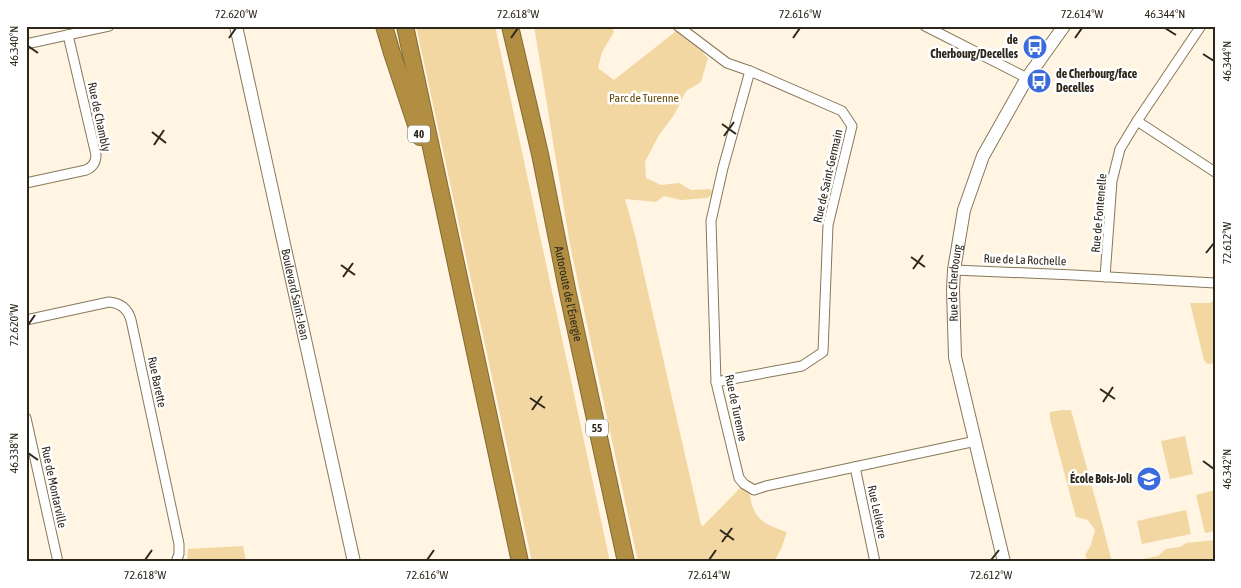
<svg xmlns="http://www.w3.org/2000/svg" width="1241" height="588" viewBox="0 0 1241 588" font-family="'Asap Condensed',sans-serif">
  <style>
    .green { fill: #f2d7a3 }
    .lines { fill: none; stroke-linecap: round; stroke-linejoin: round }
    .street-casing { stroke: #87785b; stroke-width: 11 }
    .secondary-casing { stroke: #87785b; stroke-width: 14 }
    .highway-casing { stroke: #836a34; stroke-width: 18 }
    .street { stroke: #fff; stroke-width: 9 }
    .secondary { stroke: #fff; stroke-width: 12 }
    .highway { stroke: #b18e41; stroke-width: 16 }
    .ticks { fill: none; stroke: #2d271b; stroke-width: 2 }
    .labels { text-anchor: middle; stroke-width: 5; stroke-linejoin: round; paint-order: stroke }
    .shield { fill: #fff; stroke: #6c685f; stroke-width: 1 }
    .shield-label { font-size: 11px; font-weight: bold; fill: #2d271b }
    .poi-label { font-size: 12px; font-weight: bold; fill: #2d271b; stroke: #fff; text-anchor: end }
    .park-label { font-size: 12px; fill: #654b08; stroke: #fff }
    .street-label { font-size: 12px; fill: #2d271b; stroke: #fff }
    .neatline { fill: none; stroke: #2d271b; stroke-width: 2 }
    .ticks-label { font-size: 12px; text-anchor: middle; fill: #2d271b }
  </style>
  <rect width="100%" height="100%" fill="#fff5e2"/>
  <!-- green -->
  <g class="green">
    <polygon points="416,26 495,26 610,562 532,562"/>
    <path d="M534,26h78l2,6 -12,20 -4,16 16,12 66,-52 26,19 -3,6 5,5 -7,24 -15,9 -12,24 -15,20 -14,27 1,16 15,7 18,-2 12,7 19,-1 4,4 -7,5 -26,2 -17,-4 -8,6 -31,-3 10,36 66,290 2,1 41,-42c8,10 5,15 10,26 5,13 21,18 33,22l-6,17 -6,11v2h-137l-68,-317z"/>
    <polygon points="1215,300 1215,363 1209,364 1206,363 1204,360 1190,303 1210,303"/>
    <polygon points="1062,410 1071,410 1103,527 1112,562 1088,562 1085,555 1091,545 1095,530 1088,520 1076,517 1050,419 1050,412"/>
    <polygon points="1185,436 1193,474 1170,479 1161,441"/>
    <polygon points="1215,490 1215,531 1205,533 1196,495"/>
    <polygon points="1186,510 1191,534 1142,544 1137,521"/>
    <polygon points="1215,540 1215,562 1128,562 1158,556 1166,549 1180,547 1186,543"/>
    <polygon points="243,546 246,562 187,562 188,549"/>
  </g>
  <g class="lines">
    <defs>
      <g id="street">
        <polyline points="678,26 727,63 750,71 842,111 852,126 828,225 823,352 802,366 716,382"/>
        <polyline points="925,26 1027,78"/>
        <polyline points="26,44 109,26"/>
        <polyline points="750,71 723,168 711,221 716,382 739,478 744,484 754,490 766,486 976,441"/>
        <polyline points="1137,121 1215,172"/>
        <path d="M26,183l60,-13c7,-3 10,-8 10,-15l-28,-120"/>
        <polyline points="954,270 1074,275 1215,283"/>
        <polyline points="1105,277 1112,181 1120,149 1137,121 1201,26"/>
        <path d="M26,320l83,-18c11,1 19,7 22,18l48,224v10l-3,8"/>
        <polyline points="26,418 58,562"/>
        <polyline points="855,467 875,562"/>
      </g>
      <g id="secondary">
        <path id="s1" d="M236,26l118,536"/>
        <path id="s2" d="M1004,562l-49,-205 -2,-67 1,-20 10,-60 19,-54 44,-78 37,-52"/>
      </g>
      <g id="highway">
        <polyline points="384,26 392,53 420,137"/>
        <polyline points="405,26 520,562"/>
        <path id="s3" d="M510,26l30,128 28,140 58,268"/>
      </g>
    </defs>
    <!-- street casing -->
    <use href="#street" class="street-casing"/>
    <!-- secondary casing -->
    <use href="#secondary" class="secondary-casing"/>
    <!-- highway casing -->
    <use href="#highway" class="highway-casing"/>
    <!-- street -->
    <use href="#street" class="street"/>
    <!-- secondary -->
    <use href="#secondary" class="secondary"/>
    <!-- highway -->
    <use href="#highway" class="highway"/>
  </g>
  <!-- ticks -->
  <path class="ticks" d="M1165,28l11,7M229,38l7,-10M511,38l7,-10M793,38l7,-10M1075,38l7,-10M28,46l10,7M1203,54l11,7M722,124l14,10M152,132l14,11M724,136l10,-14M154,145l10,-15M1206,253l8,-10M911,257l14,10M341,265l14,10M913,269l10,-14M343,277l10,-14M28,325l7,-10M1100,389l15,10M530,398l15,10M1103,402l10,-15M532,410l10,-14M28,453l10,7M1203,461l11,8M720,530l14,10M722,542l10,-14M145,560l7,-10M427,560l7,-10M709,560l7,-10M991,560l8,-10"/>
  <!-- icons -->
  <defs>
    <symbol id="bus-disc" viewBox="-11 -11 22 22"><circle r="9.5" fill="#3c6bdc" stroke="#fff"/><path d="M-5-6H5V4H4V6H2V4H-2V6H-4V4H-5ZM-3.5-4V0h7V-4ZM-3.5 1.2v1.5H-2V1.2ZM2 1.2v1.5H3.5V1.2Z" fill="#fff"/></symbol>
    <symbol id="school-disc" viewBox="-11 -11 22 22"><circle r="9.5" fill="#3c6bdc" stroke="#fff"/><path d="M0-5L7-2L0 1L-7-2ZM-4 1L0 2.5L4 1V4Q0 6-4 4Z" fill="#fff"/></symbol>
  </defs>
  <g fill-rule="evenodd">
    <use href="#bus-disc" x="1021" y="33" width="28" height="28"/>
    <use href="#bus-disc" x="1025" y="67" width="28" height="28"/>
    <use href="#school-disc" x="1135" y="465" width="28" height="28"/>
  </g>
  <g class="labels">
    <!-- shield labels -->
    <g class="shield">
      <rect x="408" y="125.5" width="22" height="17" rx="4"/>
      <rect x="586" y="419.5" width="22" height="17" rx="4"/>
    </g>
    <g class="shield-label">
      <text x="419" y="138">40</text>
      <text x="597" y="432">55</text>
    </g>
    <!-- poi labels -->
    <g class="poi-label">
      <text x="1018" y="44">de<tspan x="1018" dy="14">Cherbourg/Decelles</tspan></text>
      <text x="1056" y="78" text-anchor="start">de Cherbourg/face<tspan x="1056" dy="14">Decelles</tspan></text>
      <text x="1132" y="483">École Bois-Joli</text>
    </g>
    <!-- park labels -->
    <g class="park-label">
      <text x="644" y="102">Parc de Turenne</text>
    </g>
    <!-- street labels -->
    <g class="street-label">
      <text transform="translate(99 117) rotate(78)" y="4">Rue de Chambly</text>
      <text transform="translate(828 176) rotate(-77)" y="4">Rue de Saint-Germain</text>
      <text transform="translate(1099 213) rotate(-85)" y="4">Rue de Fontenelle</text>
      <text transform="translate(1025 260) rotate(2)" y="4">Rue de La Rochelle</text>
      <text dy="4" stroke="none"><textPath href="#s2" startOffset="285">Rue de Cherbourg</textPath></text>
      <text dy="4" stroke="none"><textPath href="#s1" startOffset="275">Boulevard Saint-Jean</textPath></text>
      <text dy="4" stroke="none"><textPath href="#s3" startOffset="274">Autoroute de l'Énergie</textPath></text>
      <text transform="translate(157 382) rotate(78)" y="4">Rue Barette</text>
      <text transform="translate(736 408) rotate(78)" y="4">Rue de Turenne</text>
      <text transform="translate(54 487) rotate(78)" y="4">Rue de Montarville</text>
      <text transform="translate(877 512) rotate(78)" y="4">Rue Lelièvre</text>
    </g>
  </g>
  <!-- border -->
  <rect width="1241" height="588" fill="none" stroke="#ffffff" stroke-width="55"/>
  <rect x="28" y="28" width="1186" height="532" class="neatline"/>
  <g class="ticks-label">
    <text x="236" y="18">72.620°W</text>
    <text x="518" y="18">72.618°W</text>
    <text x="800" y="18">72.616°W</text>
    <text x="1082" y="18">72.614°W</text>
    <text x="1165" y="18">46.344°N</text>
    <text transform="translate(14 46) rotate(-90)" y="4">46.340°N</text>
    <text transform="translate(1227 61) rotate(-90)" y="4">46.344°N</text>
    <text transform="translate(1227 243) rotate(-90)" y="4">72.612°W</text>
    <text transform="translate(14 325) rotate(-90)" y="4">72.620°W</text>
    <text transform="translate(14 453) rotate(-90)" y="4">46.338°N</text>
    <text transform="translate(1227 469) rotate(-90)" y="4">46.342°N</text>
    <text x="145" y="579">72.618°W</text>
    <text x="427" y="579">72.616°W</text>
    <text x="709" y="579">72.614°W</text>
    <text x="991" y="579">72.612°W</text>
  </g>
</svg>
